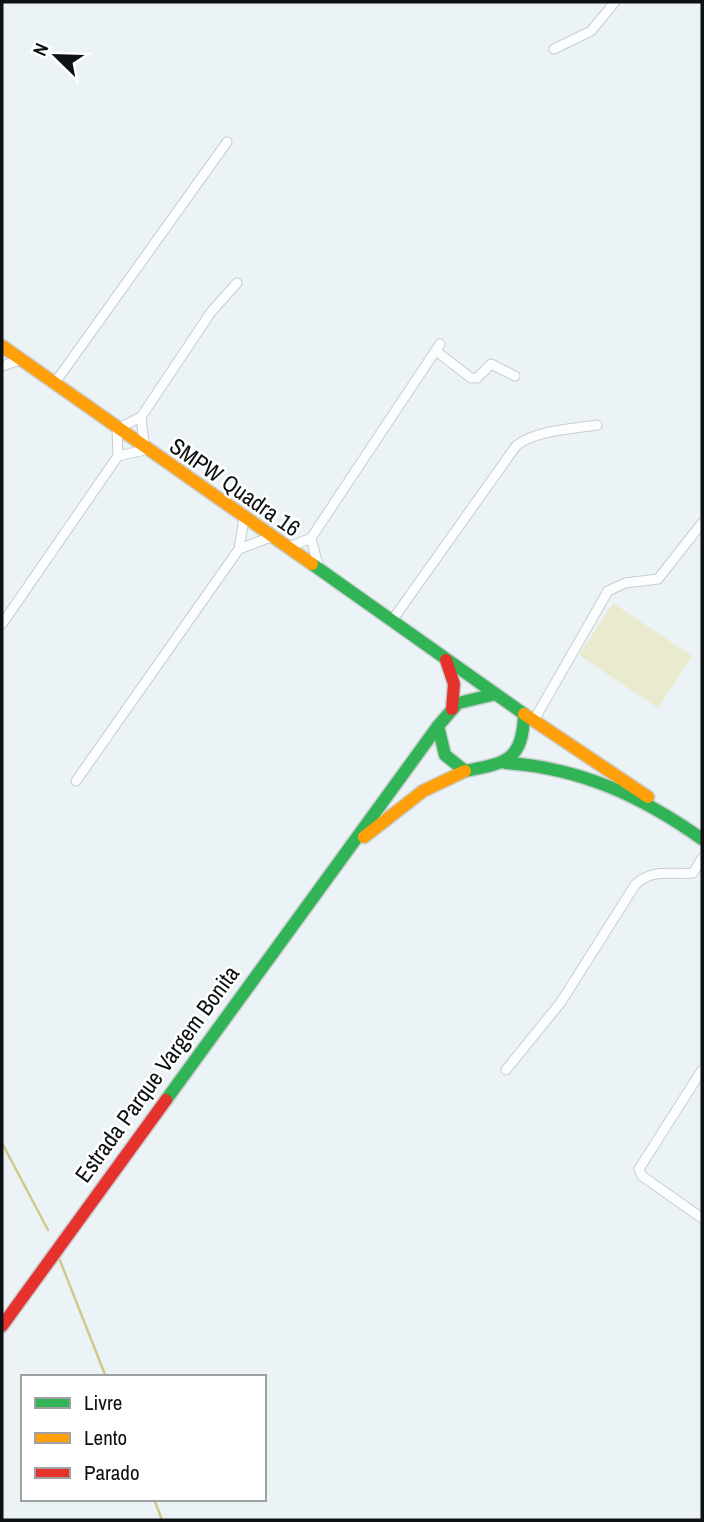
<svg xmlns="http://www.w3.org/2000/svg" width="704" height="1522" viewBox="0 0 704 1522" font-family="'Archivo Narrow',sans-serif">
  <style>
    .grass { fill: #eaeace }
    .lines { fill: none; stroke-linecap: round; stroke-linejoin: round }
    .stream { stroke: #cfca8a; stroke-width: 2.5 }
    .street-casing { stroke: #c8cdcf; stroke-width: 11 }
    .fast-casing { stroke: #c8cdcf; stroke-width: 15 }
    .slow-casing { stroke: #c8cdcf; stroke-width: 15 }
    .jam-casing { stroke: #c8cdcf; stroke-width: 15 }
    .street { stroke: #fcfdfe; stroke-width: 9 }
    .fast { stroke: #30b455; stroke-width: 12 }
    .slow { stroke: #ff9f0a; stroke-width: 12 }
    .jam { stroke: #e5322d; stroke-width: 12 }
    .labels { text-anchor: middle; stroke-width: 5; stroke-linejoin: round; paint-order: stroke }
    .street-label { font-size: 23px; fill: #0d1113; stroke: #fff }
  </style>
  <rect width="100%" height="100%" fill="#ecf3f6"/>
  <!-- grass -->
  <polygon class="grass" points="613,603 692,656 658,708 579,655"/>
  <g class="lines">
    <!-- stream -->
    <g class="stream">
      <polyline points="2,1143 48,1230"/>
      <polyline points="59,1258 106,1377"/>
      <polyline points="154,1499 162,1520"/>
    </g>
    <defs>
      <g id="street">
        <polyline points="554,49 591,31 615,2"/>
        <polyline points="436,351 471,378 477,378 491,364 515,376"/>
        <polyline points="2,366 20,360"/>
        <polyline points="54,384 227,142"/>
        <polyline points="118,456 145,450 141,417"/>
        <polyline points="311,538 319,569"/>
        <polyline points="287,548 311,538 440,344"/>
        <polyline points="239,549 271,537"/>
        <path d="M391,622l125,-176c20,-16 56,-17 81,-21"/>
        <polyline points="2,624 118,456 117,429 141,417 211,312 237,283"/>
        <polyline points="534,720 608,591 625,583 658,579 702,523"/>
        <polyline points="76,781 239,549 244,518"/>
        <path d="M506,1070l55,-68 74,-117c17,-17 36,-10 58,-12l9,-15"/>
        <polyline points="702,1070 639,1169 642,1176 702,1218"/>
      </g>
      <g id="fast">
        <path d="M312,564l212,150c-1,47 -18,49 -59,57l-20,-16 -7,-29 20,-23 38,-9"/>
        <path d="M506,763c75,5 135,33 196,76"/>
        <polyline points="166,1100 438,726"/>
      </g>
      <g id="slow">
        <polyline points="2,346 312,564"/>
        <polyline points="524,714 648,797"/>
        <polyline points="364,837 423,791 465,771"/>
      </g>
      <g id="jam">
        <polyline points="446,660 454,684 452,709"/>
        <polyline points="2,1326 166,1100"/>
      </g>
    </defs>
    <!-- street casing -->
    <use href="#street" class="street-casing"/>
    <!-- fast casing -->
    <use href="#fast" class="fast-casing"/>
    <!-- slow casing -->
    <use href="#slow" class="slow-casing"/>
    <!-- jam casing -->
    <use href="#jam" class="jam-casing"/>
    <!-- street -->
    <use href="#street" class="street"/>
    <!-- fast -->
    <use href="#fast" class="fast"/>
    <!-- slow -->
    <use href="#slow" class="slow"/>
    <!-- jam -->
    <use href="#jam" class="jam"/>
  </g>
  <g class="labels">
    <!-- street labels -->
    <g class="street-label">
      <text transform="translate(235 487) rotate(35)" y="8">SMPW Quadra 16</text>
      <text transform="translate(157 1074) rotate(-54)" y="8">Estrada Parque Vargem Bonita</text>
    </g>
  </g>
  <!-- border -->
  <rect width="704" height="1522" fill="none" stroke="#0d1113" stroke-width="7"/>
  <!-- legend -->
  <rect x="21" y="1375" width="245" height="126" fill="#ffffff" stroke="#9ea0a1" stroke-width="2"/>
  <rect x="35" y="1398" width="35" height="10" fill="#30b455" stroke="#9ea0a1" stroke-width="2"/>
  <text x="84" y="1410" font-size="21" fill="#0d1113">Livre</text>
  <rect x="35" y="1433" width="35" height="10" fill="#ff9f0a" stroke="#9ea0a1" stroke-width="2"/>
  <text x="84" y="1445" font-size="21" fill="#0d1113">Lento</text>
  <rect x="35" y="1468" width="35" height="10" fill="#e5322d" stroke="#9ea0a1" stroke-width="2"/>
  <text x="84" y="1480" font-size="21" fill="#0d1113">Parado</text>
  <!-- north arrow -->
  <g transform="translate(56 56) rotate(293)" stroke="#ffffff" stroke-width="5" paint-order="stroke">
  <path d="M0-5L12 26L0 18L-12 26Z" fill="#0d1113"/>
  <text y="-10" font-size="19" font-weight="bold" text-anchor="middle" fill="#0d1113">N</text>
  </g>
</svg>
